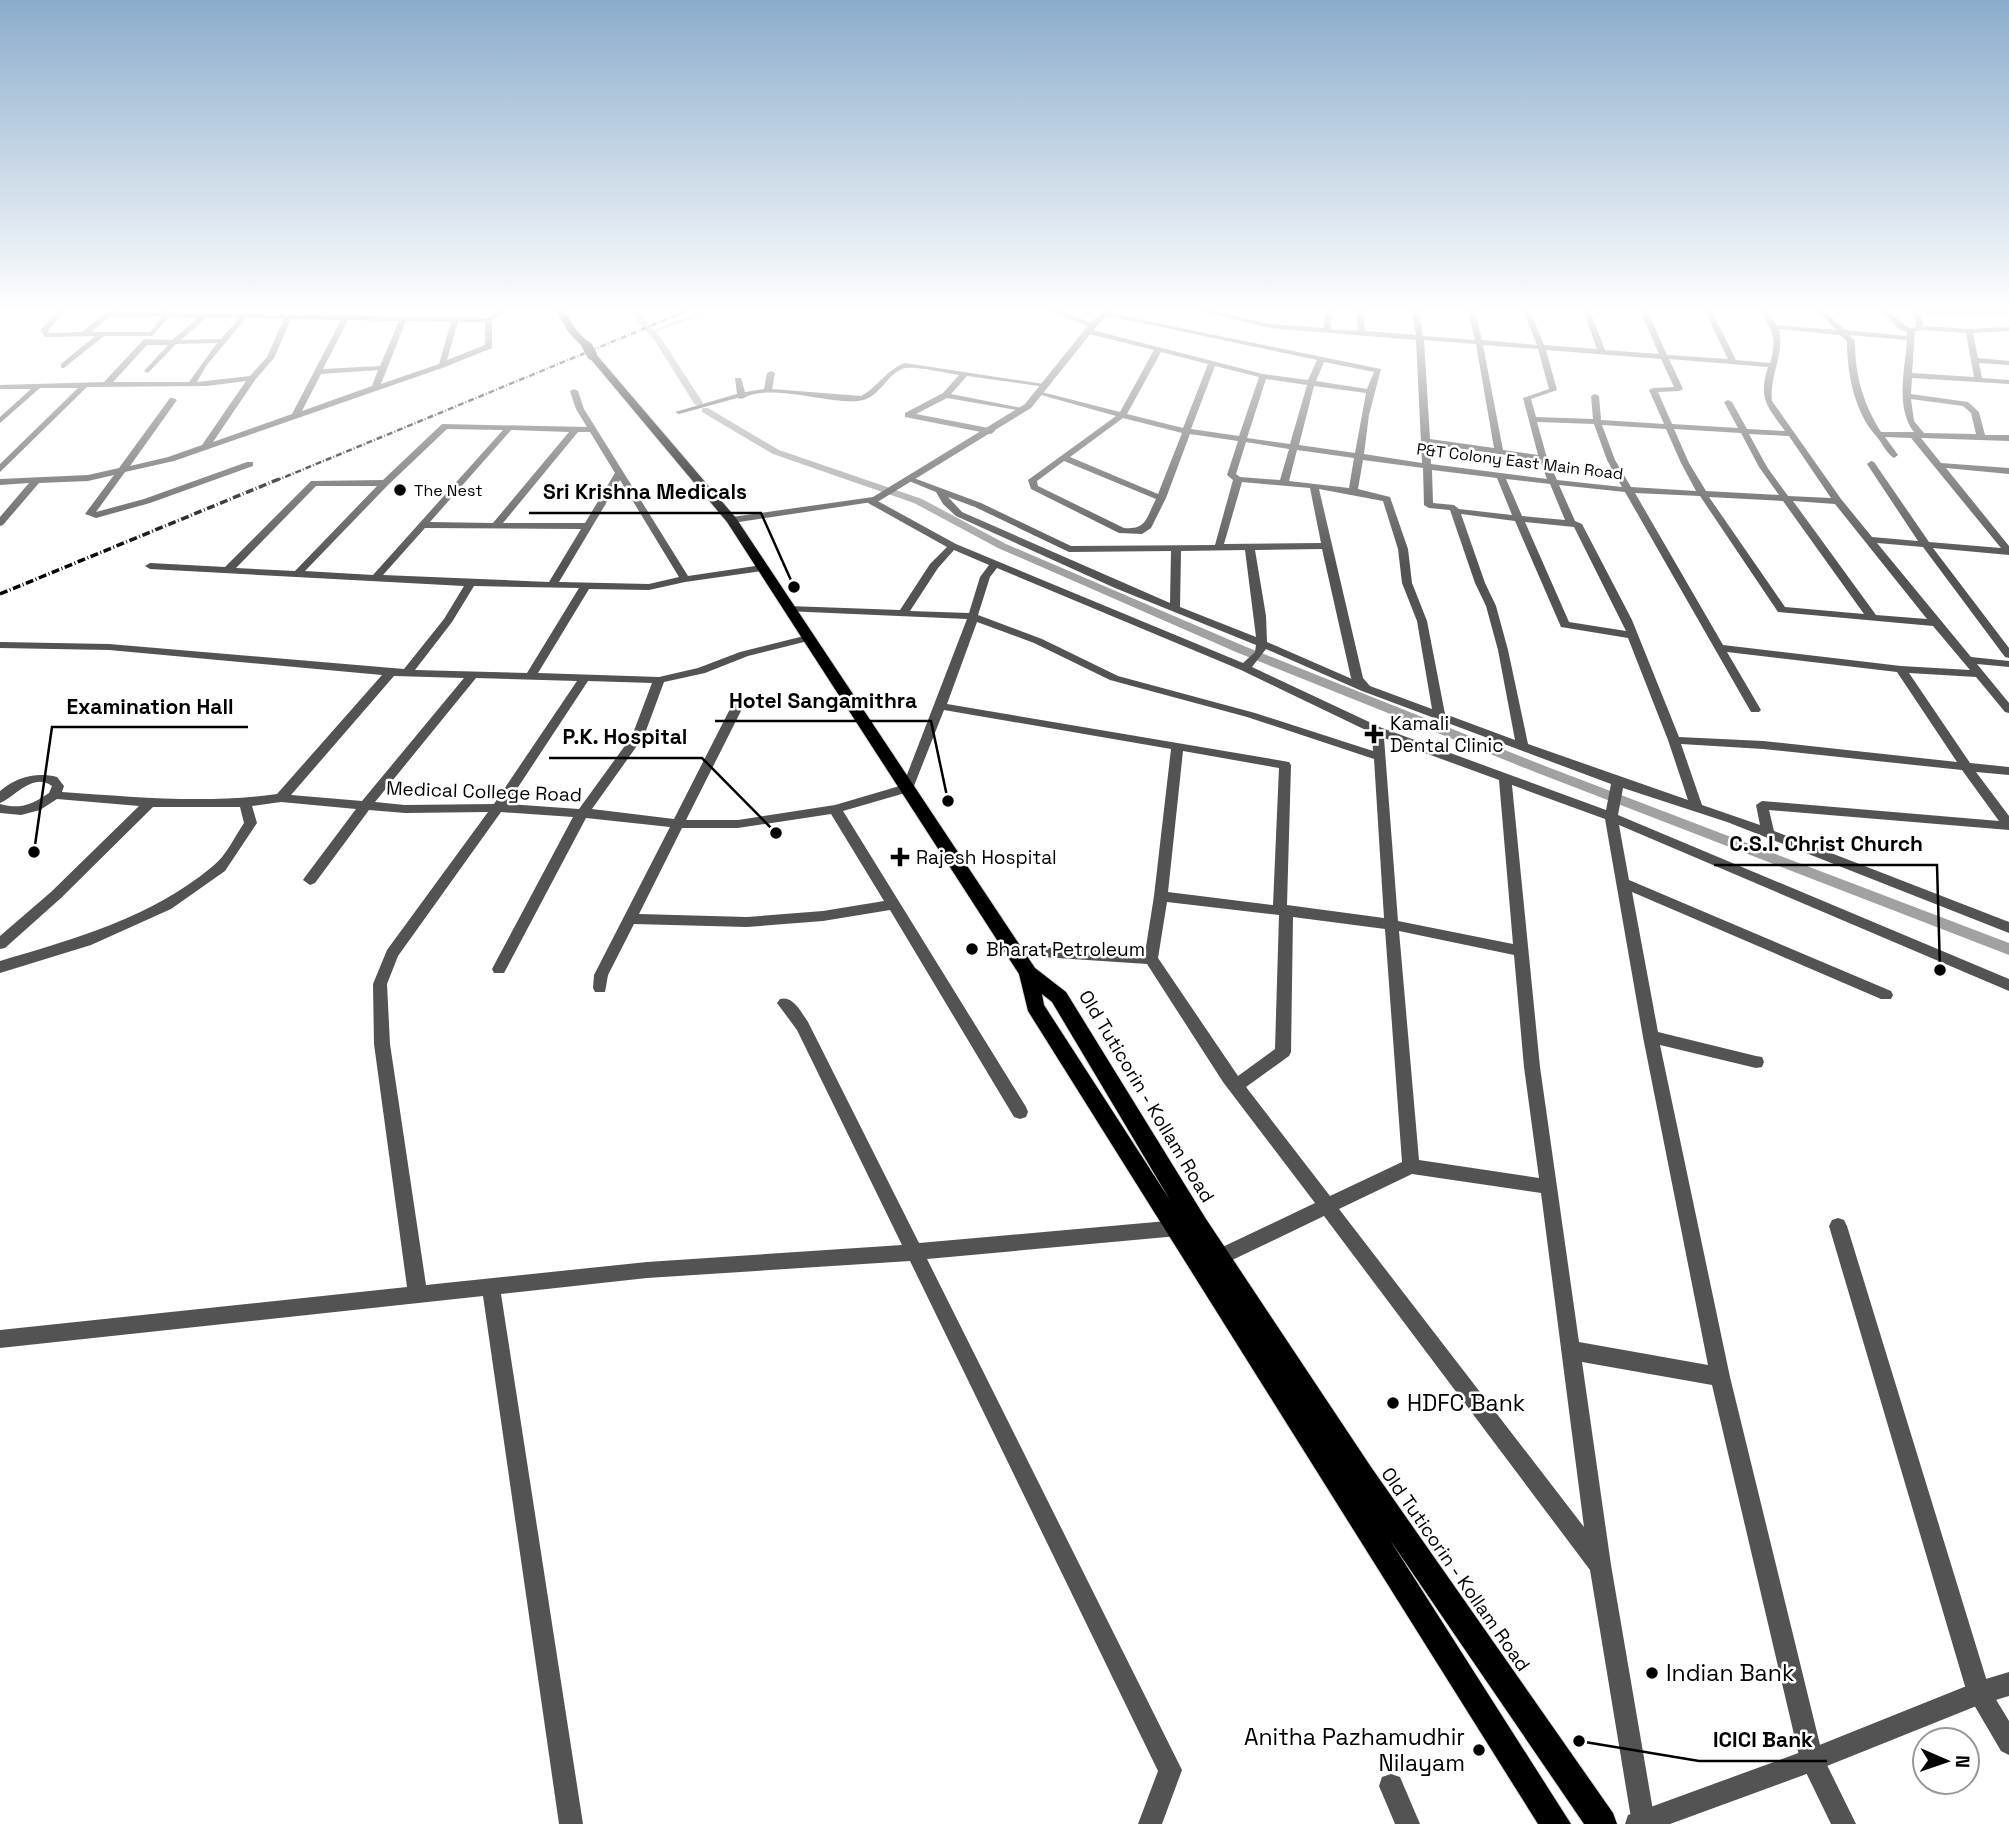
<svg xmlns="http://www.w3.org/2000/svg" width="2009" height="1824" viewBox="0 0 2009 1824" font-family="'Space Grotesk',sans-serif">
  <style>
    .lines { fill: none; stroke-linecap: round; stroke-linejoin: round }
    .stream { stroke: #a1a1a1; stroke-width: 2.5 }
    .canal { fill: #a1a1a1; fill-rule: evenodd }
    .primary-casing { stroke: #dbdbdb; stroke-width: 2 }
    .minor { fill: #535353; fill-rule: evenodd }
    .tertiary { fill: #535353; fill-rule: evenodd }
    .primary { fill: #000; fill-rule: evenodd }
    .rail-far1 { stroke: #000; stroke-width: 2.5; stroke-dasharray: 6 2 1 2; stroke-linecap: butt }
    .rail { stroke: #000; stroke-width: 3.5; stroke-dasharray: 8 2.5 1 2.5; stroke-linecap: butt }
    .primary-bridge-casing { stroke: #dbdbdb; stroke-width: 11; stroke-linecap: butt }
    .primary-bridge { stroke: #000; stroke-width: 10 }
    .poi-dot { fill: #000; stroke: #fff; stroke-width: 2.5 }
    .labels { text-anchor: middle; stroke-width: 5; stroke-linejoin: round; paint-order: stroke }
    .far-street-label { font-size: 16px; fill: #000; stroke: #fff }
    .far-poi-label { font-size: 16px; fill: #000; stroke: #fff; text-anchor: start }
    .poi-label { font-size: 19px; fill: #000; stroke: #fff; text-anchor: start }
    .street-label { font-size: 19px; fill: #000; stroke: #fff }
    .near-poi-label { font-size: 23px; fill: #000; stroke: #fff; text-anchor: start }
    .leader { fill: none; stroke: #000; stroke-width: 2.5 }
    .callout-dot { fill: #000; stroke: #fff; stroke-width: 2.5 }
    .callout-label { font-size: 21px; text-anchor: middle; font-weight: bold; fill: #000; stroke: #fff; stroke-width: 5; stroke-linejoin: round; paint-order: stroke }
  </style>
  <rect width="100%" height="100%" fill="#fff"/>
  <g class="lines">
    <!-- stream -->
    <polyline class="stream" points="651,332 717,308"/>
    <!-- canal -->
    <g class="canal">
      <polygon points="626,308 634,308 661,338 703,403 701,405 695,405 655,341"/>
      <polygon points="702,408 708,408 779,450 922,499 1006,544 1244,646 1545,766 2009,943 2009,955 1535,772 1236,652 998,548 914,503 773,454 702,412"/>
    </g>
    <defs>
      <g id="primary">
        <polygon points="554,308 563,308 576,330 590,344 590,348 584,348 570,334"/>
        <path d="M589,353h6l141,165 299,450 31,24 140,227 165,248 242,346 4,11h-33l-194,-284 181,284h-33l-510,-813 -9,-37 -292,-452 -138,-165zM1042,994l10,8 118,198 -126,-195z"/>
      </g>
    </defs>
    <!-- primary casing -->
    <use href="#primary" class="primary-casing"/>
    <!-- minor -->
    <g class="minor">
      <path d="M62,308h7l-21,22 2,3 32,-1 30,-24h7l-4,5h48l-1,-5h7l1,5 72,1 4,-2 3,2 238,4 16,-10h9l-20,13v27l-47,19 -271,94 -49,11 -29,40 48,-13 103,-37h6v4l-103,37 -54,15 -11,-4 29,-39 -26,6 -49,2 -36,42 -3,1v-9l29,-34 -29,2v-6l88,-4 31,-7 51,-70h3l4,2 -47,66 38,-9 34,-12 44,-64 -39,5 -120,1 -87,85v-8l78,-76h-38l-40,35v-6l31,-28h-31v-4l104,-3 40,-43 28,1 26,-22 -29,-1 -17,19h-48l-40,32h-3v-4l34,-28 -50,1 -5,-7zM110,317h52l-12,15h-59zM206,318h33l-18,21 -40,1zM246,318l38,1 -17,38 -17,19 -53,6 9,-16zM291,319l50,1 -49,94 -79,28 42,-62 19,-22zM348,320l51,1 -19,45 -57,3zM406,321l45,1 -12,42 -58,20zM458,322h27v23l-38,15zM217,343l-28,39h-76l34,-37h21l-24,26 4,2 28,-29zM378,370l-6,16 -70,25 19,-37z"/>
      <polygon points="1042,308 1052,308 1097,325 1090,327"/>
      <path d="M1187,308h13l70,16 54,4 1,-20h7l-1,21 27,2 -2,-23h7l2,23 51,4 -5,-27h7l5,28 52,4 -8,-32h7l8,32 55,5 -15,-37h7l15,37 53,4 -15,-41h7l16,42 54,4 -20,-46h7l21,47 61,4 -25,-51h7l26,52 34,3c8,-26 2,-34 -13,-55h7l13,17 59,5 -21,-22h7l23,22 62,6v-4l-8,-3 -21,-21h7l20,17 6,3 5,-1 -3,-15 4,-2 4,2 2,14 46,3 40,-2v4l-36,2 5,25 31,3v4l-30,-2 3,15 27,2v4l-97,-6 -1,16 57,8 11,10 6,23h24v6l-88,-3 20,25 68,5v6l-63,-6 63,78v9l-76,-7 76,100v10l-4,-1 -82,-110 -46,-4 94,114 38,4v6l-32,-3 32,39v10l-4,-1 -29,-35 -67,-4 61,90 39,4v8l-33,-3 33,44v14l-240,-20 5,21 235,91v11l-282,-111 -104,-34 -5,27 391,164v12l-390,-166 10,55 262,111 2,4 -2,4h-10l-249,-107 26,140 98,24 6,1 2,5 -2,5 -6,1 -96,-23 70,332 93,380 33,67h-25l-31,-64 -88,-375 -130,-23 29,203 44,257 -1,2h-22l-42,-254 -266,-354 -98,47 -6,2 -6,-2 -3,-6 3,-6 101,-48 -92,-121 -76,-118 -136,-9 -2,-4 2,-4 5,-1 129,7 9,-57 17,-147 -227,-39 -32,81 -69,20 183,296 2,5 -2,5 -6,2 -6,-2 -124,-207 -67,11 -76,6 -113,-3 -26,51 -3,17h-10l-2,-4 1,-13 76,-148 -84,-9 -82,155h-10l-2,-4 81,-152 -72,-5 -103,144 -11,28 3,60 36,241 221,-23 255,-17 -105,-215 -20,-27 3,-4c13,-4 21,13 28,23l111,221 259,-23 6,2 3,6 -3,6 -6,2 -251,23 251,503 4,8 -20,54h-24l20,-53 -248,-510 -263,17 -146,16 82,530h-24l-76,-528 -483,52v-18l407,-43 -33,-243 -1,-60 14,-34 101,-138 -83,1 -36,-3 -54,73 -5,2 -7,-5 2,-3 51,-68 -75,-7 -29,4 5,17 -32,48 -54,38 -80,36 -91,28v-12c74,-22 153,-44 213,-95 13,-10 22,-30 31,-43l-4,-16h-87l-92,91 -56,50 -5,1v-13l51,-44 88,-86 -82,-7 -17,11 -19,5 -21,-2v-9c20,6 33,0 49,-11l3,-7c-19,-14 -37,11 -52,17v-12c17,-14 36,-19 57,-14l7,9 -2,6c72,5 144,12 215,2l105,-119 -273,-25 -109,-2v-6l109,2 295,25 40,-50 20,-33 -314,-17 -5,-3 5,-3 75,4 86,-86 72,-1 59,-56 145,3 -11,-18 -6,-18 4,-2 4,2 6,18 104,167 74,-11 5,3 -5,3 -77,11 -36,8 -60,-1 -51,84 121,4 39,-9 42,-16 68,-17 5,3 -1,2 -64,16 -43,17 -41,9 -20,54 -52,73 82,10 58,-114 6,-3 6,3 -58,115h52l97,-15 68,-20 64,-166 -182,-8 -1,-2 5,-3 111,4 30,-46 17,-17 -79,-44v-4h6l82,45 287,119 12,-11 1,-7 -141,-57 -159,-72 -13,-12 -7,-12 -32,-13 7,-2 70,26 90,43 144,-1 18,-65 -6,-5 11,-34 -48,-7 -24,64 -15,30 -9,6 -23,-1 -88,-44 -3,-9 88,-64 -82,-23 4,-2 82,21 34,-62 -69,-17 3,-4 175,45 45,6 9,-20 -212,-45 -2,-3 278,57 -12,46 -5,39 58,9 -6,-123 -146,-12zM1779,329l61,6 7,6c0,34 8,72 30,96 6,7 9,16 17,21l4,-3 -13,-18 26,1 90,110 -72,-6 -55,-80 -3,-1 -4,3 51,77 -46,-4 -31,-38 -69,-98c-3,-25 13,-47 7,-72zM1921,330l45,3 8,44 -62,-4 3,-41zM1849,335l58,5c-2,29 -12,68 7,92h-33l-2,-3c-17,-29 -24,-55 -24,-88zM1424,340l52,4 18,104 -64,-9zM1483,345l55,4 11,40 -26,9 15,57 -35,-5zM1546,350l115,9 13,28 -21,1 -4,2 15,34 -63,-4 -2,-24 -4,-2 -4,2 2,23 -57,-2 -5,-18 26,-9zM1161,352l47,12 -25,64 -56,-14zM1669,359l99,8c-10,32 -1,39 17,64l-38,-2 -15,-27 -4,-2 -4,2 14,26 -66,-4 -14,-32 21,-1 4,-2zM1324,362l50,10 -7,17 -51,-8zM1215,366l44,11 -20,59 -48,-7zM1266,379l41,6 -17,59 -43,-6zM1314,386l52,7 -11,60 -56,-8zM1911,399l52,7 8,7 5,21 -52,-1 -10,-12zM1123,418l59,15 -24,61 -88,-37zM1537,422l57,2 13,36 15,27 -65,-7 -10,-22zM1602,425l64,4 15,34 15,28 -65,-4 -16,-27zM447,429l56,1 -130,145 -68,-4 83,-86zM1674,429l67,4 18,34 20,28 -73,-4 -17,-28zM511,430l58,2 -76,91 -63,-1zM578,432h12l25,41 -30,50h-82zM1749,434l40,2 42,62 -43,-2 -21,-29zM1246,442l43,7 -9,31 -40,-3 -4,-3zM1430,444l110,16 7,19 -116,-15zM1297,450l57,8 -5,30 -60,-7zM1363,460l60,8 1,37 5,3 21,2 25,73 11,23 12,44 17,90 -70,-26 -18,-93 -15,-38 -4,-34 -18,-52 -32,-8zM1064,461l92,38c-10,19 -9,31 -32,29l-86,-42 -1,-5zM1432,470l65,8 15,37 -53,-6 -5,-4 -21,-2zM1506,479l44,5 15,36 -43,-4zM620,480l59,97 -30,7 -90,-2zM1242,482l68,6 11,55 -97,1zM1559,485l66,7 126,220h8l2,-2 -34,-58 170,20 60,90 -194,-21 -84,-4 -47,-117 -50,-96 -7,-3zM316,486h61l-82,85 -59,-3zM1319,489l64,12 15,48 4,34 15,38 15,88 -62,-23 -7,-8zM1635,493l65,3 78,116 155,14 37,44 -69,-4 -178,-21zM948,497l27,10 94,45 102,-1 -1,52 -208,-91zM1709,497l74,4 81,113 -79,-7zM1793,501l42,3 92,115 -51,-4zM1461,514l54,7 46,106 67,11 40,102 20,60 -160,-56 -20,-94 -12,-44 -11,-23zM1525,522l49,5 52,104 -57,-9zM425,528l156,1 -32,53 -166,-7zM1322,549l29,129 1,1 -85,-37 -1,-26 -11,-66zM954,550l35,15 -9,12 -11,36 -59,-2 28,-43zM1245,550l11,87 -76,-30 1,-56zM997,568l244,102 131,63 1,18 -118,-38 -137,-37 -76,-37 -64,-24 12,-38zM474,586l105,2 -52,85 -112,-3 37,-48zM977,622l57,21 76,37 137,37 127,42 10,159 -97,-13 4,-140 -2,-3 -342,-58zM1266,649l96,42 249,93 -5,26 -224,-82 -130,-61zM394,676l70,2 -102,123 -71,-6zM476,678l101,3 -83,123 -89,1 -30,-3zM588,681l64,2 -20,53 -53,73 -72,-5zM1384,738l115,42 14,164 -115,-23zM1681,744l82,5 199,21 37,51 -237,-20 -6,4 4,20 -58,-20zM1183,751l96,17 -6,137 -105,-13zM1512,785l93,34 38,218 65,328 -129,-23 -39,-275zM831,814l53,87 -61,10 -76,6 -108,-3 43,-86h56zM1167,902l112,13 -4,134 -37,27 -80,-118zM1293,917l92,12 17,233 -72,34 -84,-109 43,-31 2,-4zM1399,931l115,24 10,112 15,111 -120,-18zM1412,1174l129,19 43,334 -245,-318z"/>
      <path d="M905,363l145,22 -4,2 -79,-11 -16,18 76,15 -4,2 -76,-13 -31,16 78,15 1,2 -4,3 -86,-17v-4l38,-20 16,-18c-12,-2 -43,-9 -53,-7 -19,3 -25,31 -48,33 -30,3 -92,-19 -116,-2l-5,-1 -58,16 -4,-2 62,-18 -2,-16h6l4,14 19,-3 3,-16 4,-2 4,2 -3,16 89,7c17,-9 26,-27 44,-33z"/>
      <polygon points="1838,1218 1844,1220 1847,1226 1989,1688 2009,1721 2009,1755 2001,1751 1967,1693 1829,1226 1832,1220"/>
      <polygon points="1391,1774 1400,1777 1420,1824 1395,1824 1379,1786 1382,1777"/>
    </g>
    <!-- tertiary -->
    <g class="tertiary">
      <polygon points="1107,308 1114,308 1096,327 1031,408 879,501 732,523 727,520 732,517 873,497 1025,404 1090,323"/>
      <polygon points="1914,308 2009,311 2009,315 1917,314 1913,312"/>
      <polygon points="2009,1672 2009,1696 1979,1705 1812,1772 1670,1824 1625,1824 1628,1815 1637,1812 1812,1748 1979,1681"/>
    </g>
    <!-- primary -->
    <use href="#primary" class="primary"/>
    <!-- rail-far1 -->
    <polyline class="rail-far1" points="275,481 694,308"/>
    <!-- rail -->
    <polyline class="rail" points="0,594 279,479"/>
    <defs>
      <polyline id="primary-bridge" points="587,346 592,355"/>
    </defs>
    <!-- primary-bridge casing -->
    <use href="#primary-bridge" class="primary-bridge-casing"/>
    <!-- primary-bridge -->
    <use href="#primary-bridge" class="primary-bridge"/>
  </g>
  <!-- sky -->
  <linearGradient id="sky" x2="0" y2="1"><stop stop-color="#8baccc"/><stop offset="0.55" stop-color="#fff"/><stop offset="1" stop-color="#fff" stop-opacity="0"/></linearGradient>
  <rect width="2009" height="564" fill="url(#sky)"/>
  <!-- markers -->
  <g class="poi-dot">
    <circle cx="400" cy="490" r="7"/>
    <path d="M1370.5 723.5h7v7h7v7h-7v7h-7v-7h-7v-7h7z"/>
    <path d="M896.5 846.5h7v7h7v7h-7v7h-7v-7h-7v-7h7z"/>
    <circle cx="972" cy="949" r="7"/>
    <circle cx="1393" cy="1403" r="7"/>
    <circle cx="1652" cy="1673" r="7"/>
    <circle cx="1479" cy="1750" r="7"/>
  </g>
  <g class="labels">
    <!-- far-street labels -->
    <g class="far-street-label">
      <text transform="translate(1520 461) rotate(7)" y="6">P&amp;T Colony East Main Road</text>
    </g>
    <!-- far-poi labels -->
    <g class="far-poi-label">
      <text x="414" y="496">The Nest</text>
    </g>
    <!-- poi labels -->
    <g class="poi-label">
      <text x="1390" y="730">Kamali<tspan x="1390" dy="22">Dental Clinic</tspan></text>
      <text x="916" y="864">Rajesh Hospital</text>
      <text x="986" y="956">Bharat Petroleum</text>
    </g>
    <!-- street labels -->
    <g class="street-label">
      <text transform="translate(484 791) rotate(2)" y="7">Medical College Road</text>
      <text transform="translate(1147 1096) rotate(59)" y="7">Old Tuticorin - Kollam Road</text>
      <text transform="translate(1456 1569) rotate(55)" y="7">Old Tuticorin - Kollam Road</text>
    </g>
    <!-- near-poi labels -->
    <g class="near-poi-label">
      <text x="1407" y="1411">HDFC Bank</text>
      <text x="1666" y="1681">Indian Bank</text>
      <text x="1465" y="1745" text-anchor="end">Anitha Pazhamudhir<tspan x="1465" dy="26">Nilayam</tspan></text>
    </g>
  </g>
  <!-- callouts -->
  <path class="leader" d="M794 587L761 513H529M948 801L931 721H715M34 852L52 727H248M776 833L702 758H549M1940 970L1937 865H1714M1579 1741L1699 1761H1827"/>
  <g class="callout-dot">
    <circle cx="794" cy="587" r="7"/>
    <circle cx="948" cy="801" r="7"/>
    <circle cx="34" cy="852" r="7"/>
    <circle cx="776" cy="833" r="7"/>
    <circle cx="1940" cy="970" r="7"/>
    <circle cx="1579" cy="1741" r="7"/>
  </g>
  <g class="callout-label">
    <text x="645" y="499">Sri Krishna Medicals</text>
    <text x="823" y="708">Hotel Sangamithra</text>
    <text x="150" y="714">Examination Hall</text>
    <text x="625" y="744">P.K. Hospital</text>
    <text x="1826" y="851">C.S.I. Christ Church</text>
    <text x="1763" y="1747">ICICI Bank</text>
  </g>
  <!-- north arrow -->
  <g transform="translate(1946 1761) rotate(92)"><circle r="33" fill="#ffffff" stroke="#999999" stroke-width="2"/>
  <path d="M0-5L12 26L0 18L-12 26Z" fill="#000000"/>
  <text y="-10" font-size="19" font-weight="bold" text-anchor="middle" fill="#000000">N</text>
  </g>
</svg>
